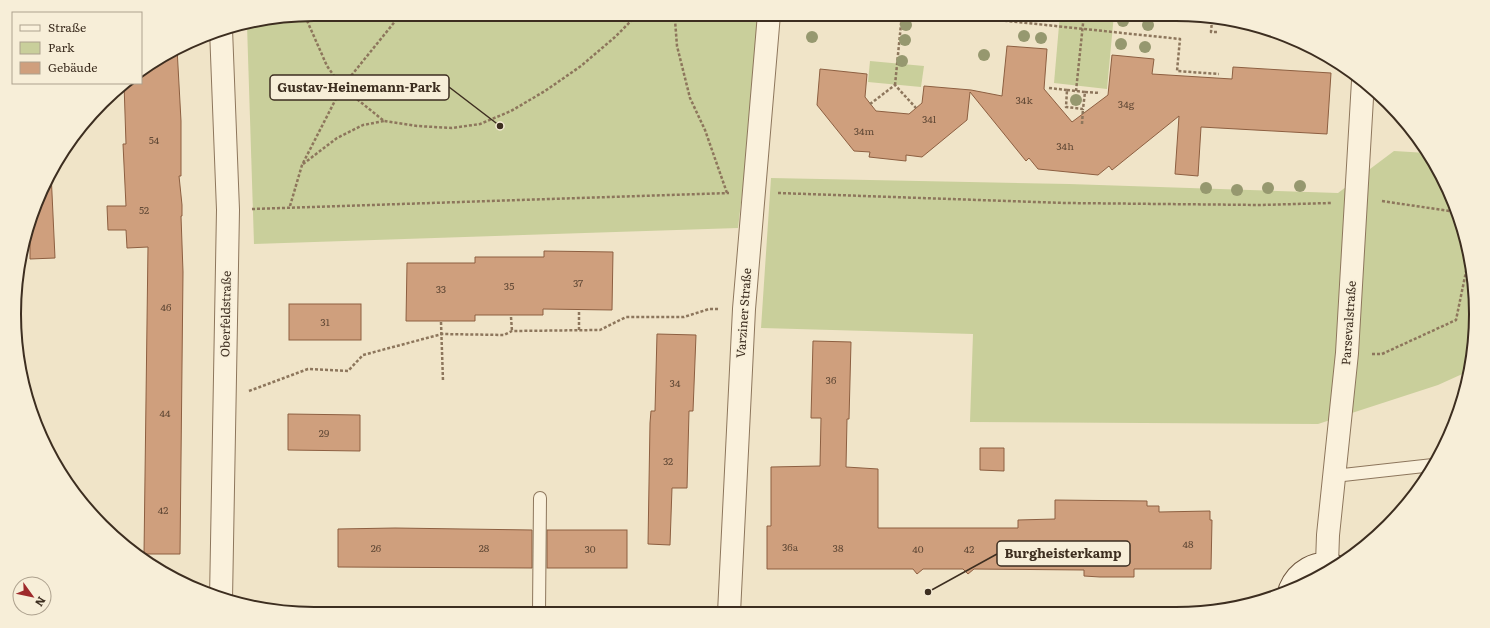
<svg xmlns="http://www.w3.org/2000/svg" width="1490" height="628" viewBox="0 0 1490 628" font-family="Literata,serif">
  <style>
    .green { fill: #c9cf9b }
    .building { fill: #cf9f7d; stroke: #8d5f41 }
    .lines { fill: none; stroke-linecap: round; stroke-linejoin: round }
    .lane-casing { stroke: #8d765c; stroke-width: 14 }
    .street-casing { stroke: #8d765c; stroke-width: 24 }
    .secondary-casing { stroke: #6f573f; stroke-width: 24 }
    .path { stroke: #8d765c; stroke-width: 2.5; stroke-dasharray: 3 2; stroke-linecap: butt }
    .lane { stroke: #faf1dc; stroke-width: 12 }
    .street { stroke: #faf1dc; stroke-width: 22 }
    .secondary { stroke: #faf1dc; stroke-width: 22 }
    .tree { fill: #96986f }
    .labels { text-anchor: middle; stroke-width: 3; stroke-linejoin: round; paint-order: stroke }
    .number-label { font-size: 10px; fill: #624a37 }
    .street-label { font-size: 12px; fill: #3d2e20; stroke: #f7eed8 }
    .rim { fill: none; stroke: #3d2e20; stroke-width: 2 }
    .leader { fill: none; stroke: #3d2e20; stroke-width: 1.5 }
    .callout-dot { fill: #3d2e20; stroke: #f7eed8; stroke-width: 1.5 }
    .callout { fill: #f7eed8; stroke: #3d2e20; stroke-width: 1.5 }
    .callout-label { font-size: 13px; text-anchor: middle; font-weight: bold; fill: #3d2e20 }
  </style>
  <rect width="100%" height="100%" fill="#f0e4c8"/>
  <!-- green -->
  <g class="green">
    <polygon points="314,14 763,14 738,228 254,244 247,25"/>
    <polygon points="1060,14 1114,14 1107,89 1054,83"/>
    <polygon points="870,61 924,66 921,87 868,82"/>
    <path d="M1394,151l33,2c6,9 13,19 18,29 28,56 39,127 24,189l-31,14 -120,39 -348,-2 3,-88 -212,-6 10,-150 298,6 269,9z"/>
  </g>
  <!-- building -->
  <g class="building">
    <polygon points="1007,46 1047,49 1044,89 1072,122 1108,95 1112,55 1154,59 1152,74 1232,79 1233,67 1331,73 1327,134 1201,127 1198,176 1175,174 1179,116 1112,170 1109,166 1098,175 1038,169 1029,158 1026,161 970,92 967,120 922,157 906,155 906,161 869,157 870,152 854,151 817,105 820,69 867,74 865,97 876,111 909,114 922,103 924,86 971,90 1002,96"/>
    <polygon points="177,48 181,121 181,176 179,176 182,205 182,216 181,216 183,272 180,554 144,554 148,247 127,248 126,230 108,230 107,206 126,206 123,144 126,144 124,83 141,83 141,71 164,54"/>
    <polygon points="51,172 55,258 30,259 30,229"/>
    <polygon points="544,251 613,252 612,310 543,309 543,315 475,315 475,321 406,321 407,263 475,263 475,257 544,257"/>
    <rect x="289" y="304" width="72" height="36"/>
    <polygon points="657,334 696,335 693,411 689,411 687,488 672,488 670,545 648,544 650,423 651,411 655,411"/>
    <polygon points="813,341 851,342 849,419 847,419 846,467 878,469 878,528 1018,528 1018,520 1055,519 1055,500 1147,501 1147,506 1159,506 1159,512 1210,511 1210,520 1212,520 1211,569 1134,569 1134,577 1100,577 1084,576 1084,570 974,569 968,574 963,569 923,569 917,574 913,569 767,569 767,526 771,526 771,467 820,466 821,418 811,418"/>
    <polygon points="288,414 360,415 360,451 288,450"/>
    <polygon points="980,448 1004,448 1004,471 980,470"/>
    <polygon points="395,528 532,530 532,568 338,567 338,529"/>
    <rect x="547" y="530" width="80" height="38"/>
  </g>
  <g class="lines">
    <defs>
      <g id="lane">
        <polyline points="1334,476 1433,465"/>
        <polyline points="539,613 540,498"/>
      </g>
      <g id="street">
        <polyline points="221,29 228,210 221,599"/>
        <polyline points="1327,564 1328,535 1347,353 1363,81"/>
        <polyline points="729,613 744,309 769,14"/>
      </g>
      <path id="secondary" d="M1290,589c7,-17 26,-30 45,-23"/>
    </defs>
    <!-- lane casing -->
    <use href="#lane" class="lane-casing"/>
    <!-- street casing -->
    <use href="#street" class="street-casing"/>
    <!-- secondary casing -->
    <use href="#secondary" class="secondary-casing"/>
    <!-- path -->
    <g class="path">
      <polyline points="677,14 675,20 677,46 690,98 705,130 727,193"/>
      <polyline points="992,14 998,20 1180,39 1177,71 1219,74"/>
      <polyline points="305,16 327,66 342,87 384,121 417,126 452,128 480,124 511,111 545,91 581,66 615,37 638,14"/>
      <polyline points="1212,20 1211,32 1218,32"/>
      <polyline points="895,85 902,14"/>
      <polyline points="1049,88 1067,90"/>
      <polygon points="1067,90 1085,92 1083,109 1066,107"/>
      <polyline points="1076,91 1084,14"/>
      <polyline points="1085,92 1100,93"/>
      <polyline points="870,104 895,85 916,108"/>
      <polyline points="1082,124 1083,109"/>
      <polyline points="303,164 337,138 363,125 384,121"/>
      <polyline points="778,193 1065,203 1260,205 1331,203"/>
      <polyline points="1382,201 1456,212"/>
      <polyline points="290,206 302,165 342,87 401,14"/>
      <polyline points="252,209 729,193"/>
      <polyline points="579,312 579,331"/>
      <polyline points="511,317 512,331"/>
      <polyline points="441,322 443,381"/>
      <polyline points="1372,354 1382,354 1456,320 1469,257"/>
      <polyline points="249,391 308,369 348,371 363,355 442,334 504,335 512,331 600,330 626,317 684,317 709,309 719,309"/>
    </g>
    <!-- lane -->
    <use href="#lane" class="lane"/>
    <!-- street -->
    <use href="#street" class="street"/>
    <!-- secondary -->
    <use href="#secondary" class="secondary"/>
  </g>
  <!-- trees -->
  <g class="tree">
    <circle cx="1123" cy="21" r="6"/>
    <circle cx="906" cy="25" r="6"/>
    <circle cx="1148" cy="25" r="6"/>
    <circle cx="1024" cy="36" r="6"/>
    <circle cx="812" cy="37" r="6"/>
    <circle cx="1041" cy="38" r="6"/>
    <circle cx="905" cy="40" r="6"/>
    <circle cx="1121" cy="44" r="6"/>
    <circle cx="1145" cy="47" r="6"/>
    <circle cx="984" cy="55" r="6"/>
    <circle cx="902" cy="61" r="6"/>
    <circle cx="1076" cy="100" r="6"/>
    <circle cx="1300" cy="186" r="6"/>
    <circle cx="1206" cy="188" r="6"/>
    <circle cx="1268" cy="188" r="6"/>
    <circle cx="1237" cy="190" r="6"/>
  </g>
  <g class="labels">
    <!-- number labels -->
    <g class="number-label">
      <text x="1024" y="104">34k</text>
      <text x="1126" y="108">34g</text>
      <text x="929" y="123">34l</text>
      <text x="864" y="135">34m</text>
      <text x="154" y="144">54</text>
      <text x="1065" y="150">34h</text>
      <text x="144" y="214">52</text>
      <text x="578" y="287">37</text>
      <text x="509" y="290">35</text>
      <text x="441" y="293">33</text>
      <text x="166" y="311">46</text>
      <text x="325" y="326">31</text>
      <text x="831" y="384">36</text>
      <text x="675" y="387">34</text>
      <text x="165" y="417">44</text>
      <text x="324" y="437">29</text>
      <text x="668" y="465">32</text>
      <text x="163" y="514">42</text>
      <text x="1188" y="548">48</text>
      <text x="790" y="551">36a</text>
      <text x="376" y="552">26</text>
      <text x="484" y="552">28</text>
      <text x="838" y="552">38</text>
      <text x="590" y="553">30</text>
      <text x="918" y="553">40</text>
      <text x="969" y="553">42</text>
    </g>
    <!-- street labels -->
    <g class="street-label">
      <text transform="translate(744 313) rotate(-86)" y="4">Varziner Straße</text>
      <text transform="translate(226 314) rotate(-89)" y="4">Oberfeldstraße</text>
      <text transform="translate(1349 323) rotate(-86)" y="4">Parsevalstraße</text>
    </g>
  </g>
  <!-- crop -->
  <path d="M0 0H1490V628H0ZM314 21H1176A293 293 0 0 1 1469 314V314A293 293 0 0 1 1176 607H314A293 293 0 0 1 21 314V314A293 293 0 0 1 314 21Z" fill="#f7eed8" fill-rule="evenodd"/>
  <path class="rim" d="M314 21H1176A293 293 0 0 1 1469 314V314A293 293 0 0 1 1176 607H314A293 293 0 0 1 21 314V314A293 293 0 0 1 314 21Z"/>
  <!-- callouts -->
  <path class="leader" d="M500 126L449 87M928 592L997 554"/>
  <g class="callout-dot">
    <circle cx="500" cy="126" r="4"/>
    <circle cx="928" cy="592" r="4"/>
  </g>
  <g class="callout">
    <rect x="270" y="75" width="179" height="25" rx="4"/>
    <rect x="997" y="541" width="133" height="25" rx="4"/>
  </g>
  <g class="callout-label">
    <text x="359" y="92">Gustav-Heinemann-Park</text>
    <text x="1063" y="558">Burgheisterkamp</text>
  </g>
  <!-- legend -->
  <rect x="12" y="12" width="130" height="72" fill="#f7eed8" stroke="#ada18e"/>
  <rect x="20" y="25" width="20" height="6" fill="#faf1dc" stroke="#ada18e"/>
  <text x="48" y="32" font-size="12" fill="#3d2e20">Straße</text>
  <rect x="20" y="42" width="20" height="12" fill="#c9cf9b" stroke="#ada18e"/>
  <text x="48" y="52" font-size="12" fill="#3d2e20">Park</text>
  <rect x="20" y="62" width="20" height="12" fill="#cf9f7d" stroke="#ada18e"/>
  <text x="48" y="72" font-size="12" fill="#3d2e20">Gebäude</text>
  <!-- north arrow -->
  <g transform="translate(32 596) rotate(123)"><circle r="19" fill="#f7eed8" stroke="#ada18e"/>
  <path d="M0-3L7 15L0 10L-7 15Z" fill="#9e2a2b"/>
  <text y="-6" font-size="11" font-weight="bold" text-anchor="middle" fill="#3d2e20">N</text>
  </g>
</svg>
